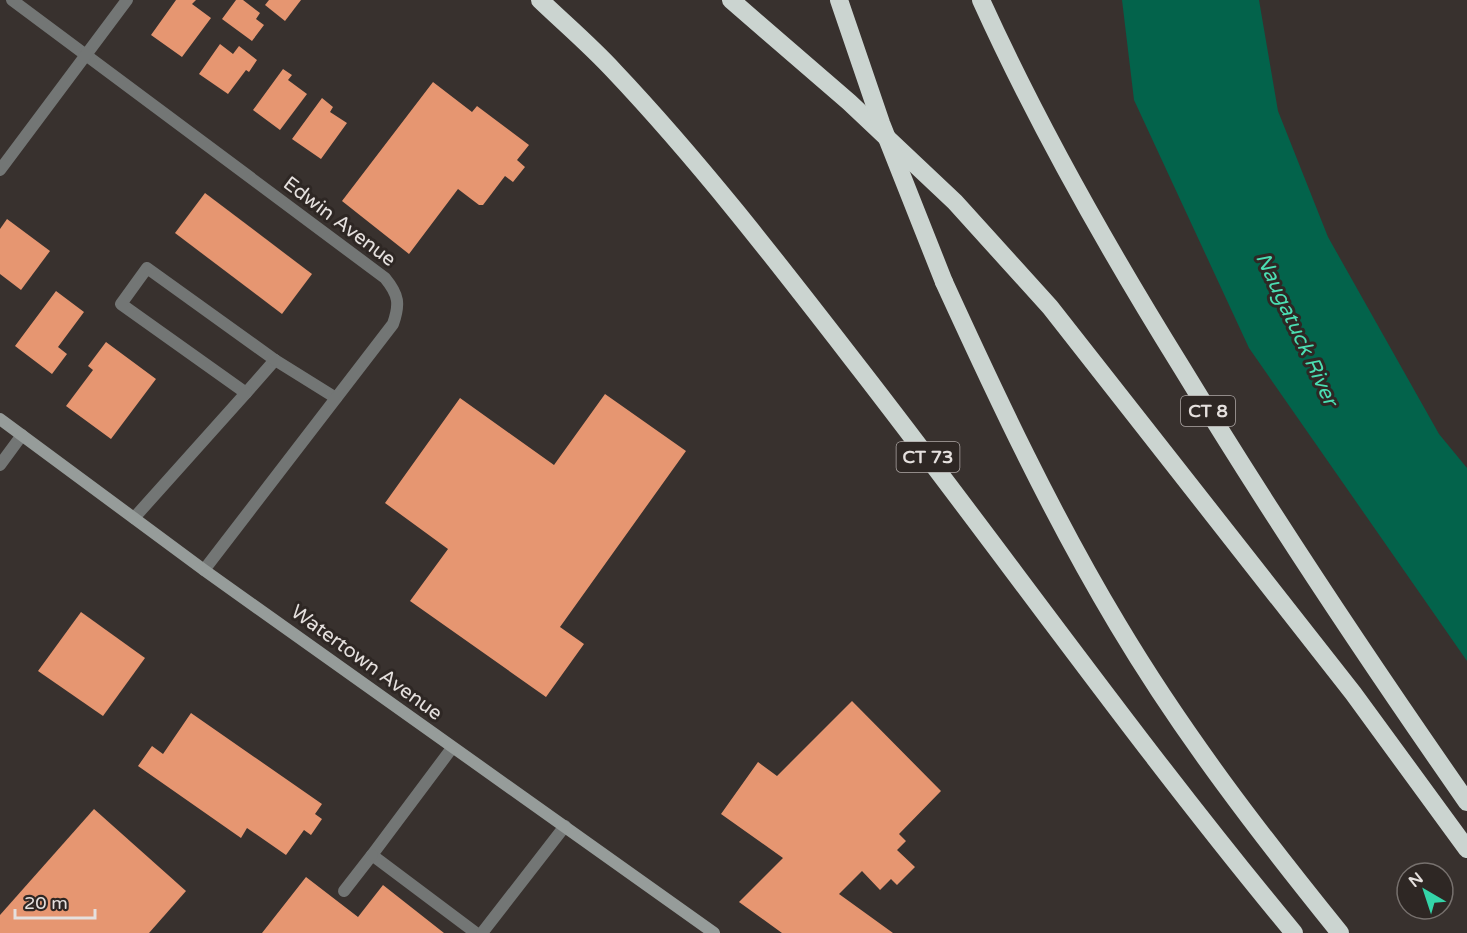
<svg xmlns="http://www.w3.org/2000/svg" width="1467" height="933" viewBox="0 0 1467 933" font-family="'Varela Round',sans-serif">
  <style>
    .water { fill: #03634b }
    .building { fill: #e69671 }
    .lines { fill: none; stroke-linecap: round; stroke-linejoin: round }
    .service { stroke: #737675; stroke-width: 12 }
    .minor { stroke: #737675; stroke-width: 12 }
    .secondary { stroke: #969c9a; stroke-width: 12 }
    .motorway { stroke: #cbd4d0; stroke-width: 18 }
    .motorway-bridge { stroke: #cbd4d0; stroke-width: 18 }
    .labels { text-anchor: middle; stroke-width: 6; stroke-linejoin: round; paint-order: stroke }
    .shield { fill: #2e2724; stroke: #aea8a6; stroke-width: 1.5 }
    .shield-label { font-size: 18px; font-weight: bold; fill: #e5e0de }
    .street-label { font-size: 20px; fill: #e5e0de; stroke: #2e2724 }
    .water-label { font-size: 21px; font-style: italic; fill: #4bdeb2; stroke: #2e2724 }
  </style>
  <rect width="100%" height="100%" fill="#38312e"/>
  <!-- water -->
  <polygon class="water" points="1122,0 1259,0 1278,111 1328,237 1439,434 1467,468 1467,661 1249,348 1134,100"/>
  <!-- building -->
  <g class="building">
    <polygon points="176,0 196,0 192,4 211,18 182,57 151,35"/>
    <polygon points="236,0 243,0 260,13 256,19 264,25 252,41 222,19"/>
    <polygon points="269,0 301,0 285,21 265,5"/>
    <polygon points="220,44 233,54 239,46 257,60 249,72 246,70 228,94 199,74"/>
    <polygon points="283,69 292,75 288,80 307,94 280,130 253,110"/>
    <polygon points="433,82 472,112 477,106 529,145 517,160 525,167 513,182 505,176 483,205 479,205 458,189 409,254 342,201"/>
    <polygon points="322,98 333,107 330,112 347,123 321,159 292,139"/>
    <polygon points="205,193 312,274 282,314 175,233"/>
    <polygon points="7,219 50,251 21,290 0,274 0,229"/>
    <polygon points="56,291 84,312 58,347 67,354 52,374 15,346"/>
    <polygon points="106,342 156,379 111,439 66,406 93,370 88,366"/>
    <polygon points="605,394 686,451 560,627 584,644 546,697 410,601 448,549 385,503 460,398 554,465"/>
    <polygon points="81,612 145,658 103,716 38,671"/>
    <polygon points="852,701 941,791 899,834 906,841 897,850 915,867 897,885 891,879 880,890 862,871 839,894 893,933 782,933 739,902 783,858 721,814 758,762 777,776"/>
    <polygon points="191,713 322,804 315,814 322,819 311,835 304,830 286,855 247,828 241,838 138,766 152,746 163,754"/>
    <polygon points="94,809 186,891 149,933 0,933 0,915"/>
    <polygon points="306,877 358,917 383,885 444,933 262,933"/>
  </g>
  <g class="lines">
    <!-- service -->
    <g class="service">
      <polyline points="246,393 275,360"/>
      <polyline points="0,465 22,435"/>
      <polyline points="134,518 246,393 121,304 147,268 275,360 336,398"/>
      <polyline points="452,748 372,855 476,933"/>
      <polyline points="344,891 372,855"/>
      <polyline points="482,933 565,826"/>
    </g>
    <!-- minor -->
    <g class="minor">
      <path d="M12,0l373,278c14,17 15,26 8,46l-189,246"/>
      <polyline points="0,170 127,0"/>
    </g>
    <!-- secondary -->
    <polyline class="secondary" points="0,419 204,570 714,933"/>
    <!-- motorway -->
    <g class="motorway">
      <path d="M540,0c24,23 51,46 74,71 88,93 167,196 246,298 145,187 282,381 434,564"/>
      <polyline points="731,0 849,102 955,202 1050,307 1353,693 1467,849"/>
      <path d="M981,0c58,128 127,249 201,368 90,148 186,292 285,434"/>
      <path d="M944,282c53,116 108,233 174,343 65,109 142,209 222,308"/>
    </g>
    <!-- motorway-bridge -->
    <polyline class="motorway-bridge" points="839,0 881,123 944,282"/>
  </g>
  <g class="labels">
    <!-- shield labels -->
    <g class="shield">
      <rect x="1181" y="396" width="54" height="30" rx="4.5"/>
      <rect x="896.5" y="442" width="63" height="30" rx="4.5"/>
    </g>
    <g class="shield-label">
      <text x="1208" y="417">CT 8</text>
      <text x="928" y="463">CT 73</text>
    </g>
    <!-- street labels -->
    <g class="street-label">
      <text transform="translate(340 221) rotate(37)" y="7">Edwin Avenue</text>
      <text transform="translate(367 662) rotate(36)" y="7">Watertown Avenue</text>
    </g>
    <!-- water labels -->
    <g class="water-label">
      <text transform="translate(1297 329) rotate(65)" y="7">Naugatuck River</text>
    </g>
  </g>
  <!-- north arrow -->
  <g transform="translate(1425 891) rotate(321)"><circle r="28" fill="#2e2724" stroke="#77716e" stroke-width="1.5"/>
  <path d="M0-4.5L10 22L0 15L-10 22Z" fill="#34d4a8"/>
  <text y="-9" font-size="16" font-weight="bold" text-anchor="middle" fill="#e5e0de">N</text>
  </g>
  <!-- scale -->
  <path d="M15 909v9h80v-9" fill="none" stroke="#e5e0de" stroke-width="3"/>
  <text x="24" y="909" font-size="18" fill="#e5e0de" stroke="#2e2724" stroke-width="4.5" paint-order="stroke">20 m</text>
</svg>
